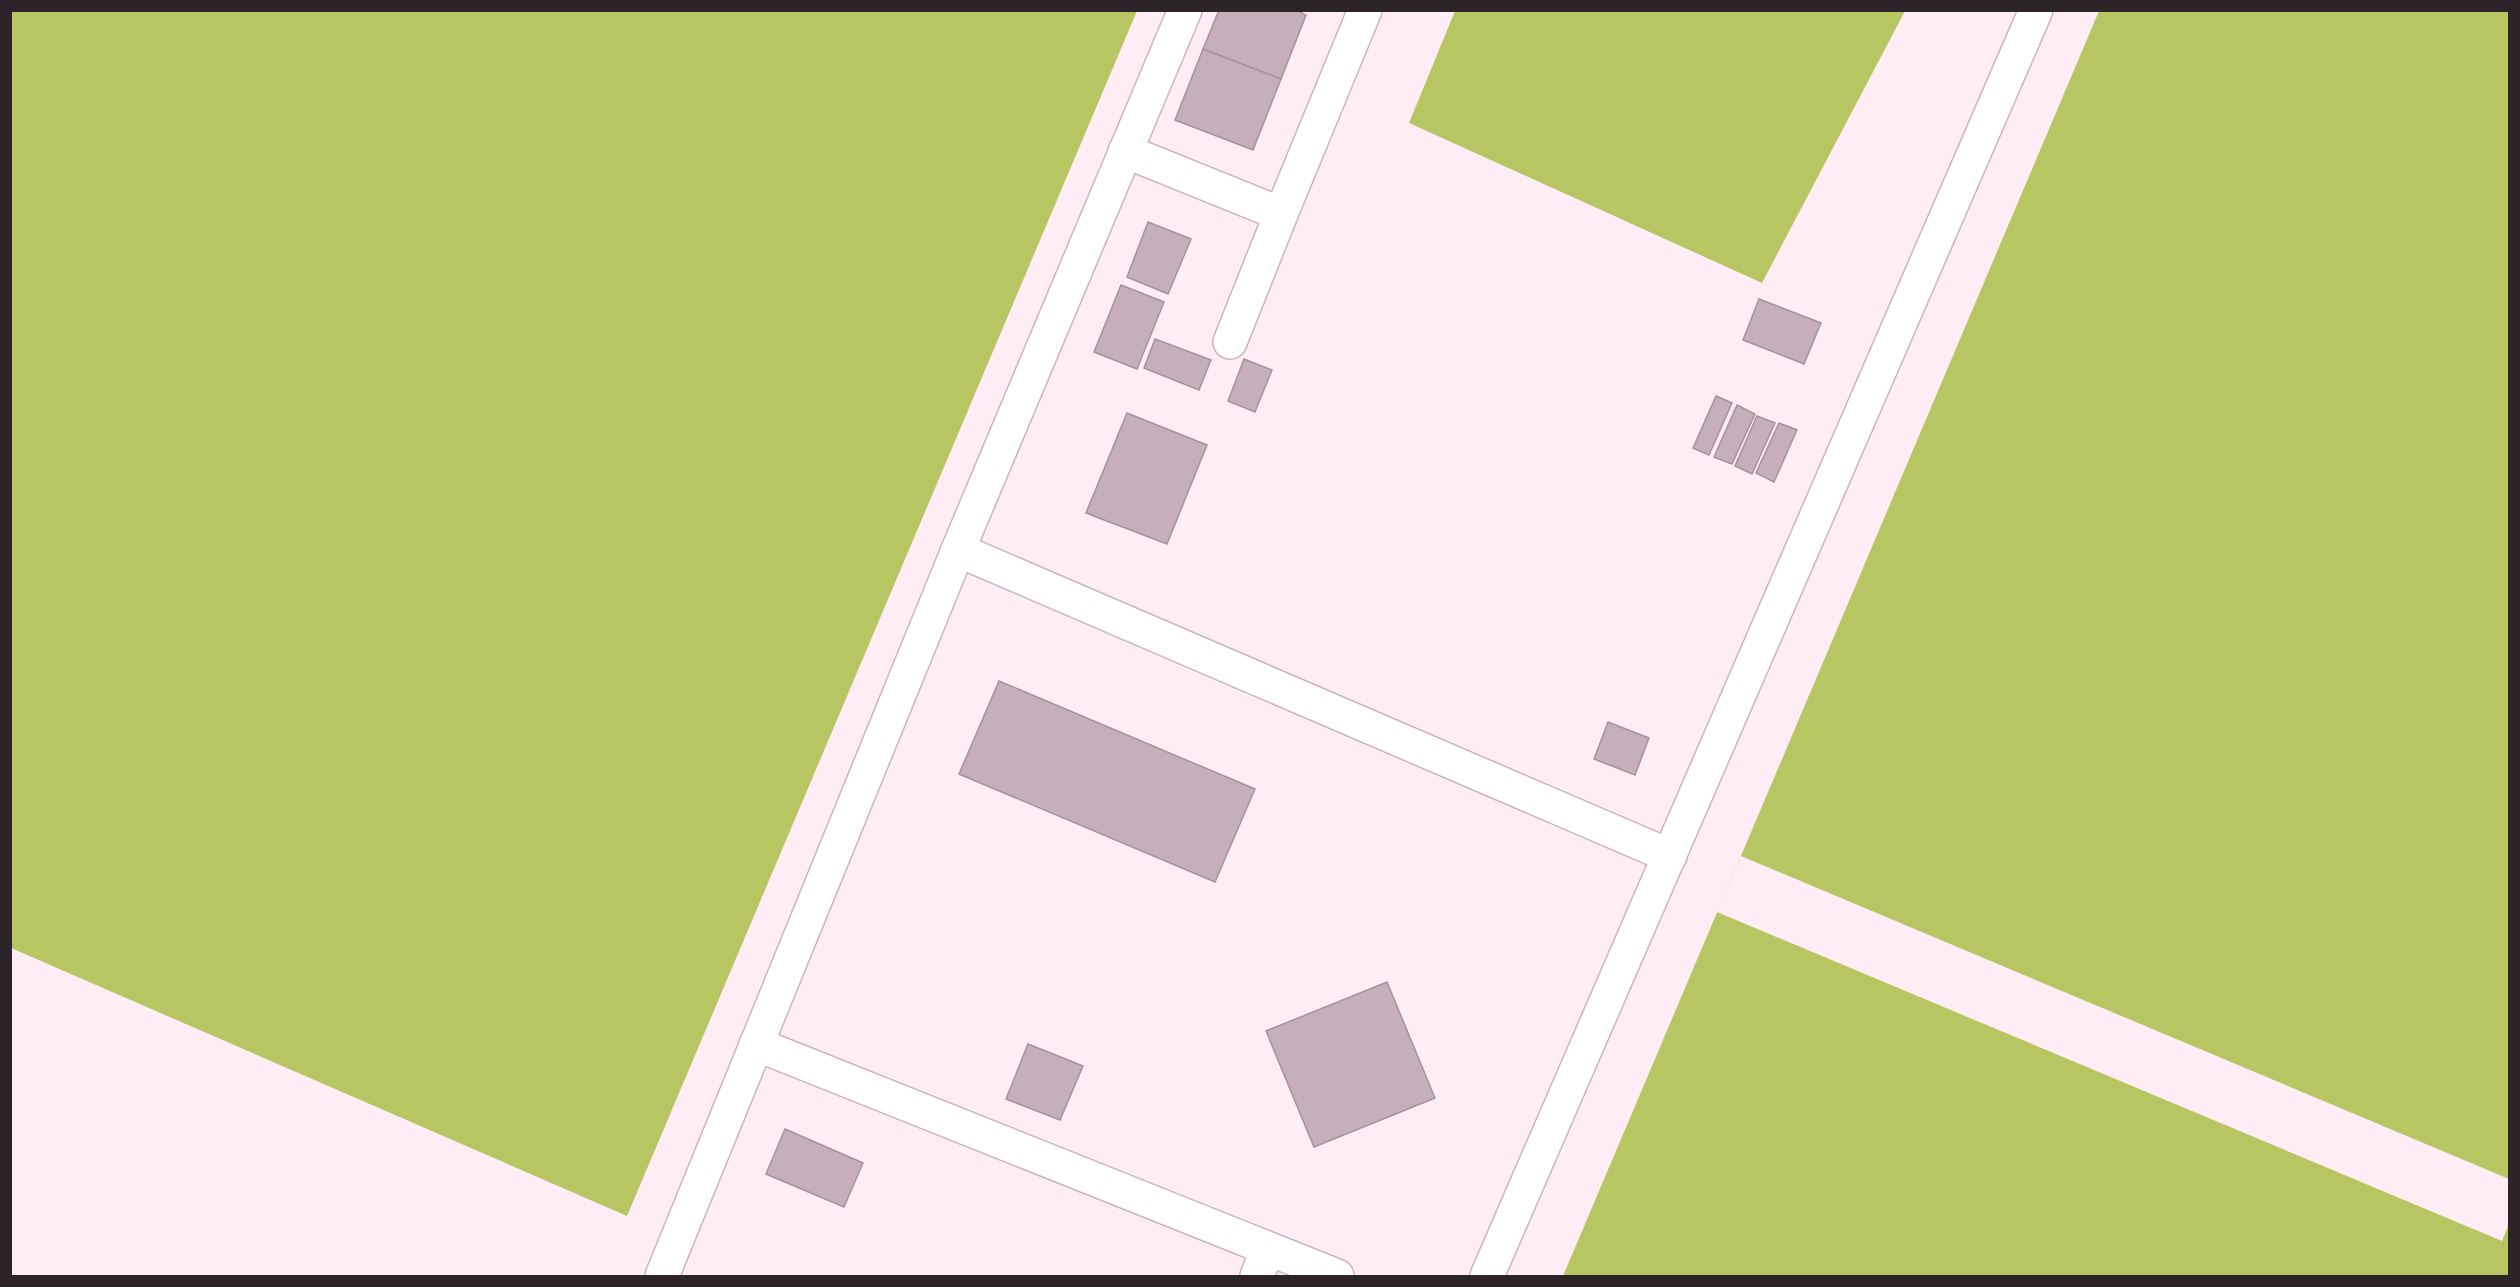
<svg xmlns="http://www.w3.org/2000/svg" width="2520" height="1287" viewBox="0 0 2520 1287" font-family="'Source Sans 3',sans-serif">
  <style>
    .water { fill: #b7c662 }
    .pier { fill: #ffedf6 }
    .building { fill: #c5afbb; stroke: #a6919d; stroke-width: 1.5 }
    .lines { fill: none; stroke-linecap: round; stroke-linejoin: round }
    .minor-casing { stroke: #cab4c0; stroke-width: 36 }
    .minor { stroke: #fff; stroke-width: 33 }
  </style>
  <rect width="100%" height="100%" fill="#ffedf6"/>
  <!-- water -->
  <g class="water">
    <polygon points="11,10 1137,11 627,1216 11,948"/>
    <polygon points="1455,11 1455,10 1905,11 1762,283 1409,123"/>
    <polygon points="2099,11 2509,11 2509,1276 1563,1276"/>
  </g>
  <!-- pier -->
  <polygon class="pier" points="1741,856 2509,1179 2509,1224 2502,1241 1717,912"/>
  <!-- building -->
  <g class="building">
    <polygon points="1219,10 1296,10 1306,15 1281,79 1203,49"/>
    <polygon points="1203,49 1281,79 1253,150 1175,120"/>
    <polygon points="1148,222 1191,239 1168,294 1127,277"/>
    <polygon points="1121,285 1164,302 1137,369 1094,352"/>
    <polygon points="1759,299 1821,323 1804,364 1743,340"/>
    <polygon points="1155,339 1211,360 1199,390 1144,368"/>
    <polygon points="1244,359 1272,370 1255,412 1228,401"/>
    <polygon points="1716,396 1732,403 1709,455 1693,448"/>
    <polygon points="1737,405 1755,414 1732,464 1714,457"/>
    <polygon points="1127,413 1207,445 1167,544 1086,513"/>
    <polygon points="1757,416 1775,423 1752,474 1735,466"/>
    <polygon points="1779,423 1797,430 1774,482 1756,473"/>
    <polygon points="999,681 1255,789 1215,882 959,774"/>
    <polygon points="1608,722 1649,738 1635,775 1594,759"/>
    <polygon points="1387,982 1435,1098 1314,1147 1266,1031"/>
    <polygon points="1028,1044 1083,1066 1060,1120 1006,1099"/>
    <polygon points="785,1129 863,1163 844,1207 766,1174"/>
  </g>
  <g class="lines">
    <defs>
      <g id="minor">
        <polyline points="1125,151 1281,214 1365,10"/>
        <polyline points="1230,342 1281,214"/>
        <polyline points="958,550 1670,856"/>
        <polyline points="756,1044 1337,1276"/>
        <polyline points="662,1276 958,550 1185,10"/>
        <polyline points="1257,1276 1268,1249"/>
        <polyline points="1487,1276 2036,10"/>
      </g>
    </defs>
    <!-- minor casing -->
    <use href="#minor" class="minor-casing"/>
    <!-- minor -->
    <use href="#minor" class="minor"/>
  </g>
  <!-- border -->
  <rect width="2520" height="1287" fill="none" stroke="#2c2429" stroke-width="24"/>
</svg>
